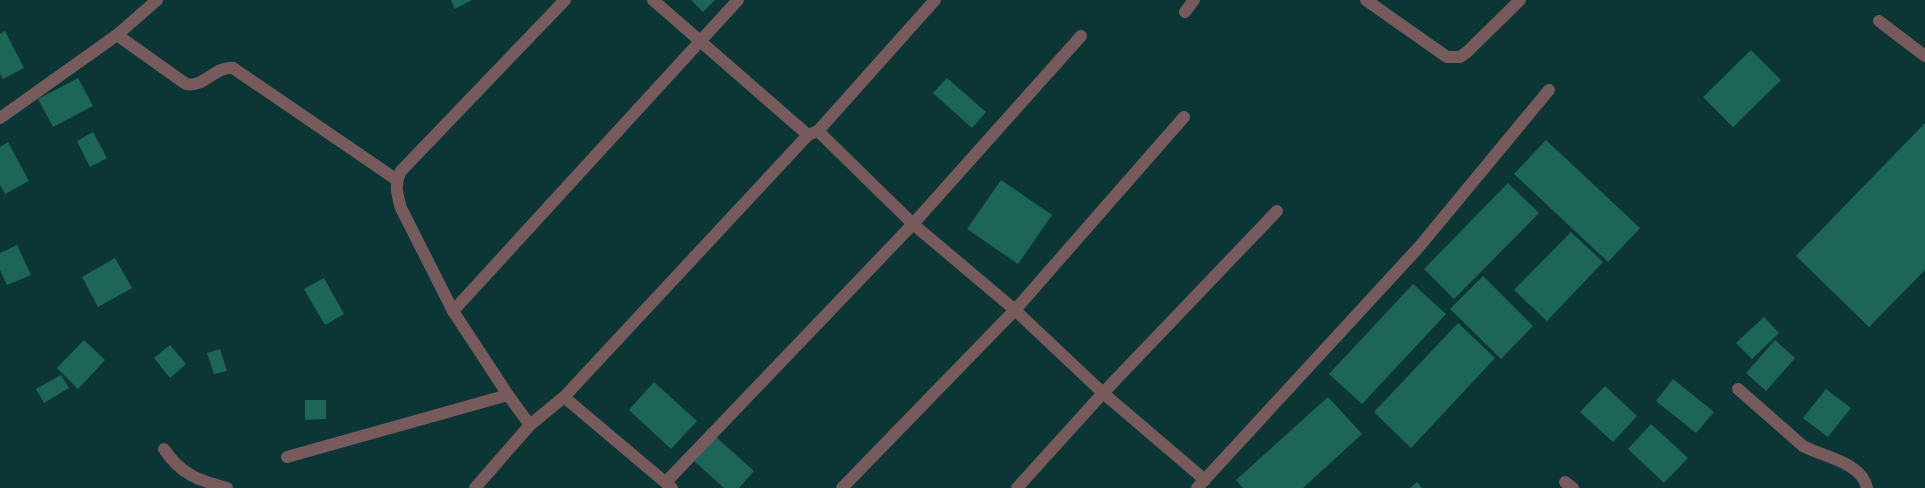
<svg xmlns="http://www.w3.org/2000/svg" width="1925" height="488" viewBox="0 0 1925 488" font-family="Ubuntu,sans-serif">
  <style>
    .building { fill: #1d6556 }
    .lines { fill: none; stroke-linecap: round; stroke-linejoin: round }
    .lane { stroke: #775a5b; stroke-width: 12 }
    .street { stroke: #775a5b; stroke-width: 12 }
  </style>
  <rect width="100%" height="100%" fill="#0c3636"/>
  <!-- building -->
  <g class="building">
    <polygon points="451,0 472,0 455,9"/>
    <polygon points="691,0 715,0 703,12"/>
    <polygon points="5,31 24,68 3,79 0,74 0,34"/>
    <polygon points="1751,50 1781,80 1733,127 1703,97"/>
    <polygon points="78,78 93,106 53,127 38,99"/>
    <polygon points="947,78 986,112 972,128 933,93"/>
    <polygon points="1925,123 1925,270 1869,327 1796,256"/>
    <polygon points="93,132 107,158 90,167 77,141"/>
    <polygon points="1546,140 1640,228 1608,262 1514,174"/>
    <polygon points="8,142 29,181 5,194 0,185 0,147"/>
    <polygon points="1001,180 1052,215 1018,264 967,229"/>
    <polygon points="1508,183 1539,213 1454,299 1424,269"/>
    <polygon points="1571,232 1603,262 1547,321 1514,290"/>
    <polygon points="17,245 31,275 7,285 0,270 0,253"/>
    <polygon points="115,258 132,288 98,307 82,277"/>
    <polygon points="1483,276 1533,326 1501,359 1450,309"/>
    <polygon points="324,278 344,314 325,325 304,289"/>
    <polygon points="1413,284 1446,314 1362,404 1329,374"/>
    <polygon points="1764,317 1779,333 1752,359 1736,343"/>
    <polygon points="1458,323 1495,358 1411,448 1374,412"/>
    <polygon points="84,340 105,360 78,389 57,368"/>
    <polygon points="1775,340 1795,358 1766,391 1746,373"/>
    <polygon points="170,345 186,364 170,378 154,358"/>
    <polygon points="220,349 227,371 214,374 207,353"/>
    <polygon points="61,375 69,388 44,403 36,389"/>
    <polygon points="1673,379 1714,412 1696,433 1656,401"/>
    <polygon points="654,382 697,421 671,449 629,410"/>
    <polygon points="1605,386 1637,416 1613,442 1580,412"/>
    <polygon points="1826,389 1851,408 1828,437 1803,418"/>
    <polygon points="1328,397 1362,434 1303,488 1243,488 1236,480"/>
    <polygon points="305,400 326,400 326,419 305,420"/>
    <polygon points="1651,424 1688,458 1664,483 1628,449"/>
    <polygon points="716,437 754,471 739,488 724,488 694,461"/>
    <polygon points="1417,482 1422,488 1410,488"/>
  </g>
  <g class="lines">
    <!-- lane -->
    <g class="lane">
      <polyline points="1366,0 1447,57 1460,57 1467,52 1520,0"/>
      <polyline points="1185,12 1194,0"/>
    </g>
    <!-- street -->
    <g class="street">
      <polyline points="653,0 808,135"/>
      <polyline points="1879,21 1925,56"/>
      <polyline points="117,35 157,0"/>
      <path d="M0,118l117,-83 69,49c18,4 29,-18 47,-16l164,112"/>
      <polyline points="818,131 913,224 1015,310 1103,393 1205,480"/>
      <polyline points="453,311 738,0"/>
      <path d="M1738,389l65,57c20,11 59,16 64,42"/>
      <polyline points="564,397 672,488"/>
      <path d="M530,425l-22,-30 -55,-84 -52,-103c-4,-14 -7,-23 0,-37l164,-171"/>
      <path d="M164,449c17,26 35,31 63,39"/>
      <polyline points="287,457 508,395"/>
      <polyline points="666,482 913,224 1081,36"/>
      <polyline points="1565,482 1573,488"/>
      <polyline points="475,488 530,425 564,397 808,135 818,131 935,0"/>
      <polyline points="842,488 1015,310 1184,117"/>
      <polyline points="1017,488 1103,393 1277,211"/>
      <polyline points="1197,488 1419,247 1549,90"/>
    </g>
  </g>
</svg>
